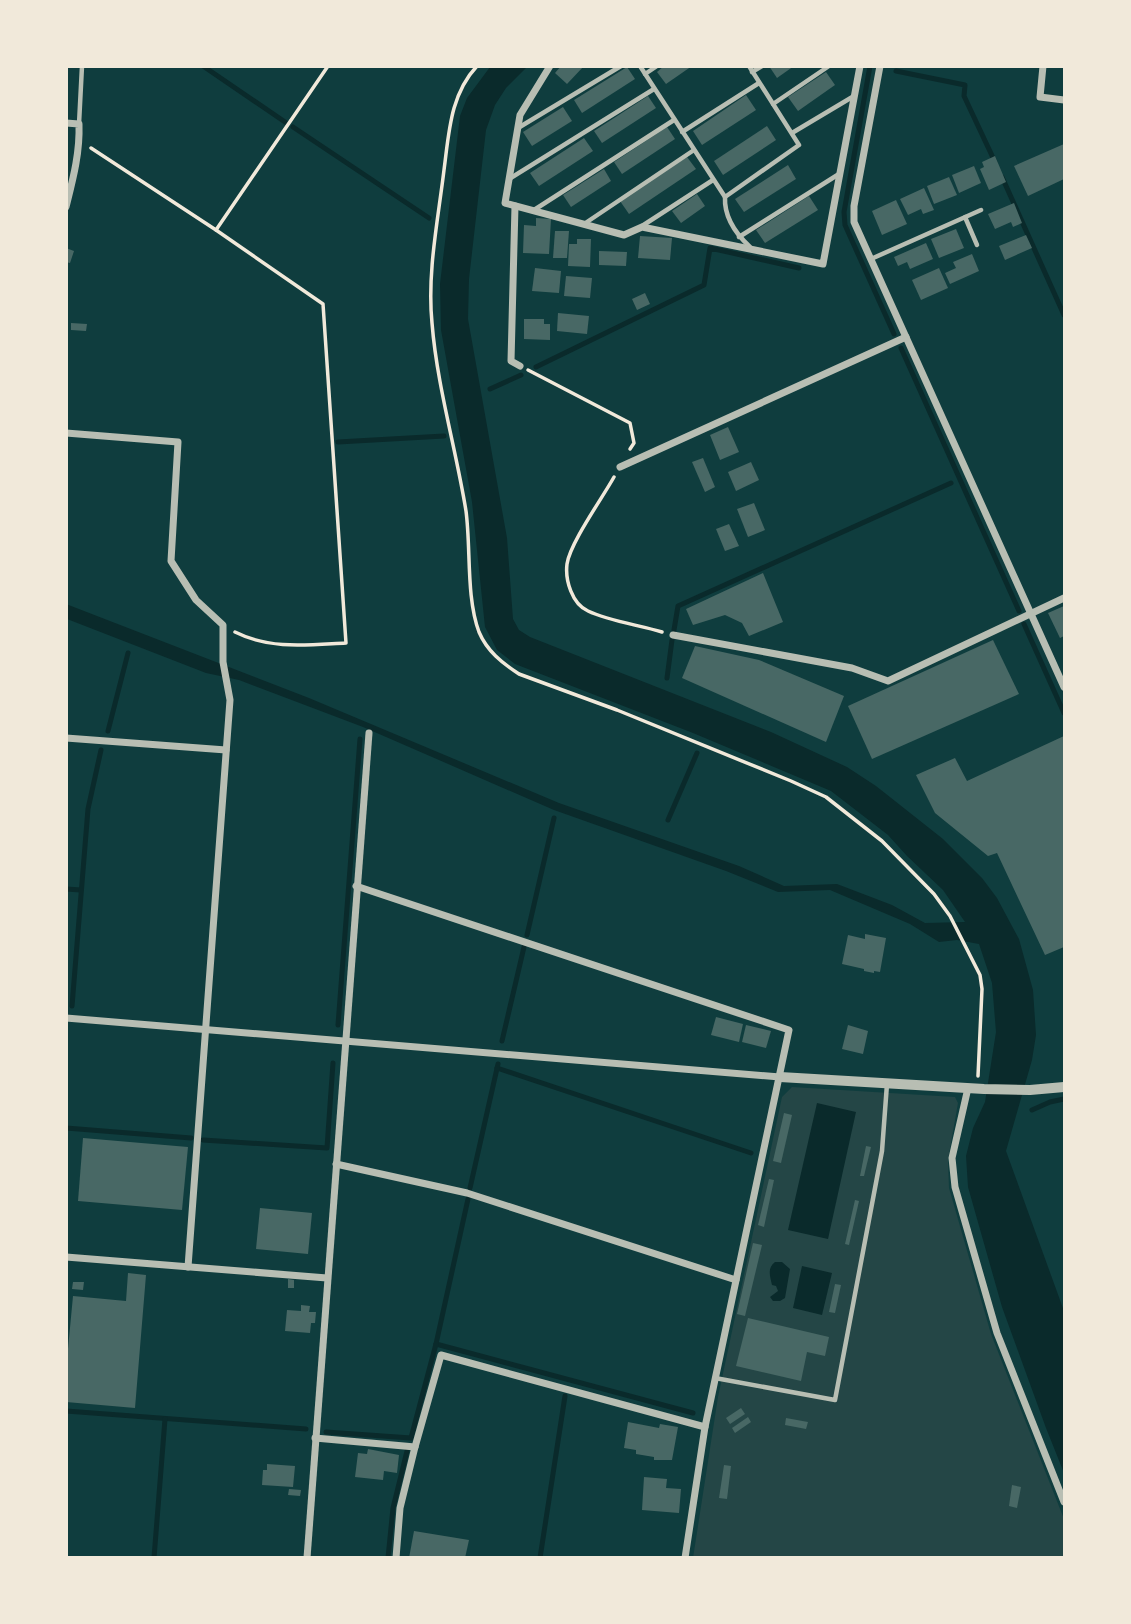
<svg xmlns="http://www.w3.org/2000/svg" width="1131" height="1624" viewBox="0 0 1131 1624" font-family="'Work Sans',sans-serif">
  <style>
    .green { fill: #244646 }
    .water { fill: #0a2a2b }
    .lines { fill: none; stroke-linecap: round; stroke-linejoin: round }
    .stream { stroke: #0a2a2b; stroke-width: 5 }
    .building { fill: #486865 }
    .path { stroke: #f1e9da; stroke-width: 3.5 }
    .service { stroke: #b8beb3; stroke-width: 4.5 }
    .minor { stroke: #b8beb3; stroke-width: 7 }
    .tertiary { stroke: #b8beb3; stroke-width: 10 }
  </style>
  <rect width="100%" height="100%" fill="#0f3d3e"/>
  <!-- green -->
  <polygon class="green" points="792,1087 955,1097 958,1103 948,1160 949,1188 991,1334 1064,1519 1064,1557 693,1558 718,1397 782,1097"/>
  <!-- water -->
  <g class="water">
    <polygon points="490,67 527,67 506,88 495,105 486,130 469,279 468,319 507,538 513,619 519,630 530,637 771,732 847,767 876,786 943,839 982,878 997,898 1019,939 1033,990 1036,1035 1032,1060 1006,1151 1064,1311 1064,1473 1046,1428 1002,1307 968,1187 966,1156 973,1128 985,1102 996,1032 992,983 979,944 957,940 939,942 910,924 830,890 778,892 726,871 554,810 363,727 239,680 206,673 67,619 66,604 309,698 559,803 739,866 784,886 837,884 892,905 925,923 965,922 943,890 907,856 888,835 831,791 693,733 515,664 497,650 485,627 472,502 441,330 440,284 460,116 467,98"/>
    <polygon points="817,1103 856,1112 828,1239 788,1230"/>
    <path d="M775,1262h7l8,7 -5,29 -5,3h-7l-3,-4 8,-6 -2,-5 -4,-1c-2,-9 -5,-17 3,-23z"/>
    <polygon points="802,1266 832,1273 822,1315 793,1308"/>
  </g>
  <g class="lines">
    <!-- stream -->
    <g class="stream">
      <polyline points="203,66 285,122"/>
      <polyline points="870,66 844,212 845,225 894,334"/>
      <polyline points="896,71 965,85 964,96 995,162"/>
      <polyline points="293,127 429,218"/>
      <polyline points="1002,177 1064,315"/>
      <polyline points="901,348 1019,611"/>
      <polyline points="536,367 704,285 710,248 799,268"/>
      <polyline points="490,389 521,375"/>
      <polyline points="338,442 444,436"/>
      <polyline points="1024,624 1064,713"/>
      <polyline points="674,630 678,606 951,483"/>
      <polyline points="667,678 672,640"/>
      <polyline points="108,731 128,653"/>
      <polyline points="668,820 697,753"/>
      <polyline points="66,889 81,890"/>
      <polyline points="527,935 554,818"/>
      <polyline points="72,1006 88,809 101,750"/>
      <polyline points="338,1025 360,739"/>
      <polyline points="502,1041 524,947"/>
      <polyline points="497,1068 751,1153"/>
      <polyline points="1032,1110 1050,1102 1064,1099"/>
      <polyline points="66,1128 191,1138"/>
      <polyline points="203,1140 327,1148 333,1063"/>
      <polyline points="470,1188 498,1064"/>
      <polyline points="436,1344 693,1413"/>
      <polyline points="66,1411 306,1429"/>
      <polyline points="326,1432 411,1438 436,1344 468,1199"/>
      <polyline points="154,1558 165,1419"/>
      <polyline points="388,1558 393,1508 407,1451"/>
      <polyline points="540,1558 565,1396"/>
    </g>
  </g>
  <!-- building -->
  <g class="building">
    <polygon points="561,66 584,66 567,84 555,73"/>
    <polygon points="664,66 692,66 666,84 657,72"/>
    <polygon points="769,66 794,66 777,78"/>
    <polygon points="627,67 635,79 582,113 574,100"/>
    <polygon points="826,72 835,85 798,111 788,97"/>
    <polygon points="746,95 756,110 702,145 693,131"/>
    <polygon points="648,96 656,108 602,143 594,131"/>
    <polygon points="563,107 572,121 532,146 523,132"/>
    <polygon points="767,126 776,140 723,175 714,161"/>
    <polygon points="667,127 675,139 622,174 614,162"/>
    <polygon points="584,138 593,151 539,186 530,173"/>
    <polygon points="1064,144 1064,179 1028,196 1014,166"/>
    <polygon points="995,156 1006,182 989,190 980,169 984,167 982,162"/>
    <polygon points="687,157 696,169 629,214 620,201"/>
    <polygon points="788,165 796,179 744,212 735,199"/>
    <polygon points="974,166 981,183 959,193 952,175"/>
    <polygon points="604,169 611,181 571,207 563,195"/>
    <polygon points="949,177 957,195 934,204 927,186"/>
    <polygon points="924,188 934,210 923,214 921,209 908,215 900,199"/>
    <polygon points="697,194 705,206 681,223 672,211"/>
    <polygon points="809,196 818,210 765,243 756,230"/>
    <polygon points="896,200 907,224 882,235 872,211"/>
    <polygon points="1014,203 1022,223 1013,227 1011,222 995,229 988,214"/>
    <polygon points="536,218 551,219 549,254 523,253 524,225 536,226"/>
    <polygon points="956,229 964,248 939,258 931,239"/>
    <polygon points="555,231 569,231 567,258 553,258"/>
    <polygon points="1026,235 1032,248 1005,260 999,246"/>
    <polygon points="640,236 672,238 670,260 638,258"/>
    <polygon points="577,239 591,239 590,267 568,266 569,244 577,244"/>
    <polygon points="926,243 933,259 910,269 907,262 898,266 894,257"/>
    <polygon points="66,248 74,251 70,263 66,262"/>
    <polygon points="599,251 627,252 626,266 599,265"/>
    <polygon points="972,254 979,271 950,284 945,273 956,268 953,262"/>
    <polygon points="535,268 561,271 559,293 532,291"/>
    <polygon points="939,268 948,288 921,300 912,280"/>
    <polygon points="566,276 592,278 590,298 564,296"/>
    <polygon points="645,293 650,304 637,310 632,299"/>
    <polygon points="558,313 589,316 587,334 557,331"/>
    <polygon points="524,319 544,319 544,324 550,324 550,340 524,339"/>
    <polygon points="71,323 87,324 86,331 71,330"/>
    <polygon points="728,427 739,452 720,460 710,435"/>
    <polygon points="703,458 715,487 705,492 692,462"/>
    <polygon points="751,462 759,480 736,491 728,472"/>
    <polygon points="754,503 765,530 748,537 737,509"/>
    <polygon points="729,524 739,546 725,551 716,529"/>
    <polygon points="763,573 783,622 749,636 742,623 725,615 693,625 686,609"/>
    <polygon points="1064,606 1064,636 1060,638 1048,613"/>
    <polygon points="993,640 1019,694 872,759 848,706"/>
    <polygon points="695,646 759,660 844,696 826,742 682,678"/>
    <polygon points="1064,736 1064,947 1045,955 997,853 988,856 935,813 916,775 955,758 967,781"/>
    <polygon points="865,934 886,938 880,972 874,971 874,973 864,971 864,969 842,964 848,935 865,939"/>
    <polygon points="716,1017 743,1024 739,1042 711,1035"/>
    <polygon points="746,1025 771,1031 766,1048 742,1042"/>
    <polygon points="848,1025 868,1031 863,1054 842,1049"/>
    <polygon points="784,1113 792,1115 781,1163 773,1161"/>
    <polygon points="83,1138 188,1147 182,1210 78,1201"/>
    <polygon points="866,1146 871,1147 864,1176 860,1176"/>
    <polygon points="769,1179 774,1180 764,1227 758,1225"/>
    <polygon points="855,1200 859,1201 849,1245 845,1244"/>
    <polygon points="260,1208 312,1213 308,1254 256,1249"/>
    <polygon points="753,1243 762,1245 745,1316 737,1314"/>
    <polygon points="128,1273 146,1275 135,1408 66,1402 66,1370 73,1296 126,1301"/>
    <polygon points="288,1279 294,1280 294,1288 288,1288"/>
    <polygon points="73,1282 84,1282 83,1290 72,1289"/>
    <polygon points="835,1284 841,1285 835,1313 829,1312"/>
    <polygon points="301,1305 310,1306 309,1312 316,1312 315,1323 311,1323 310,1333 285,1331 287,1310 301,1311"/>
    <polygon points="748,1318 829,1337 825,1356 807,1352 801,1381 736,1366"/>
    <polygon points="741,1408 745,1414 730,1424 726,1418"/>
    <polygon points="748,1417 751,1422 735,1433 732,1428"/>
    <polygon points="786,1418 808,1422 806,1429 785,1425"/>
    <polygon points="628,1422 659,1428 660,1424 678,1427 672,1460 654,1460 654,1457 636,1454 636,1450 624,1448"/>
    <polygon points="368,1449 399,1455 397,1473 384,1471 383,1480 355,1477 358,1453 367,1454"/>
    <polygon points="267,1464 295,1466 293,1487 262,1485 263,1470 267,1470"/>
    <polygon points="724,1465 731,1466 727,1499 719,1498"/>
    <polygon points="644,1477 667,1479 666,1488 681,1489 679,1513 642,1510"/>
    <polygon points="1012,1485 1021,1487 1017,1508 1009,1506"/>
    <polygon points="289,1489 301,1490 300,1496 288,1495"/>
    <polygon points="414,1531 469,1540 465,1558 409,1558"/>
  </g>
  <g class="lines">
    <!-- path -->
    <g class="path">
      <path d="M477,66c-27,29 -28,67 -33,104 -6,50 -17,103 -12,153 5,63 24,126 34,188 5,38 0,86 13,121 8,19 23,31 40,42l98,36 174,71 35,16 56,44 52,53 16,22 30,59 2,14 -4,87"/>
      <polyline points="91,148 216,230 328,66"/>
      <path d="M216,230l107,74 23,339c-39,2 -75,7 -111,-11"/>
      <polyline points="528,370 630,423 634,443 630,449"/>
      <path d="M614,477c-11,20 -44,66 -47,87 -2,16 5,40 21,47 21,10 51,14 74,21"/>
    </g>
    <!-- service -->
    <g class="service">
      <polyline points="640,66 725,197 799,145 749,66"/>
      <polyline points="752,72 762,66"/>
      <polyline points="645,74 657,66"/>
      <polyline points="773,104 829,66"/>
      <polyline points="79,124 82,66"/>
      <polyline points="518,128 621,66"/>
      <polyline points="682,132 759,83"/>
      <polyline points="792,133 854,96"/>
      <polyline points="509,179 654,89"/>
      <path d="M725,197c-1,20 11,37 25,50"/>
      <polyline points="534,210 674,120"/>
      <polyline points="965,217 977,245"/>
      <polyline points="584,224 694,150"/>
      <polyline points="642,226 713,180"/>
      <polyline points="739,237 839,174"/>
      <polyline points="871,259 981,210"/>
      <polyline points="715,1378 835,1400 882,1151 887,1084"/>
    </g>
    <!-- minor -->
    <g class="minor">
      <polyline points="550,66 520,115 505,203 624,235 642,227 823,264 860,66"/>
      <polyline points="880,66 854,206 854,222 1064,687"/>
      <polyline points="1043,66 1040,97 1064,100"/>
      <path d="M66,123l13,1c1,29 -6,55 -13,83"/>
      <polyline points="515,206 511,361 520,366"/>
      <polyline points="66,433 178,442 171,561 196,600 223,625 223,662 230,700 188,1267"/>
      <polyline points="620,467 906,337"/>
      <polyline points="673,635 852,668 888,681 1064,598"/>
      <polyline points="66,738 226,750"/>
      <polyline points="356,886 789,1030 705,1427 685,1558"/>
      <polyline points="66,1018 780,1077"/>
      <polyline points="968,1088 952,1158 955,1187 997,1333 1064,1502"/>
      <polyline points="336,1164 467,1193 736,1280"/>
      <polyline points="66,1257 327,1278"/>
      <polyline points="315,1438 415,1447 441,1355 705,1427"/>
      <polyline points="307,1558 369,733"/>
      <polyline points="396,1558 400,1508 415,1447"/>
    </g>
    <!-- tertiary -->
    <polyline class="tertiary" points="780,1077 984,1089 1030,1090 1064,1087"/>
  </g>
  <!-- border -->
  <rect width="1131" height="1624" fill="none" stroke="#f1e9da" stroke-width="136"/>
</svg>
